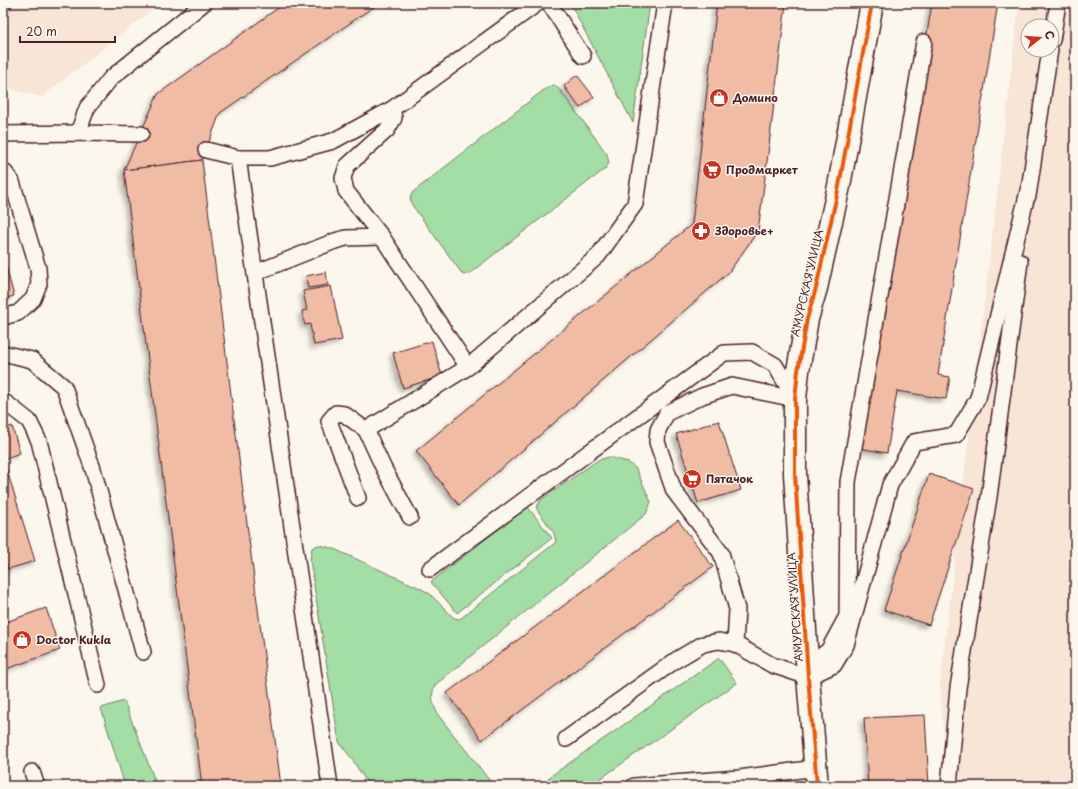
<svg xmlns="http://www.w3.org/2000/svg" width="1078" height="789" viewBox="0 0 1078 789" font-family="'Playpen Sans',sans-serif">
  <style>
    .built { fill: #f8e5d6; fill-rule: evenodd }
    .green { fill: #a3dea4; stroke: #767e68 }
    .building { fill: #f1bca4; stroke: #4a1f2b; filter: url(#shadow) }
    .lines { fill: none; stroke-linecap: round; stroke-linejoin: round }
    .lane-casing { stroke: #4a1f2b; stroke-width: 18 }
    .street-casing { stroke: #4a1f2b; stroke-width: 25 }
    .lane { stroke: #fbf7ec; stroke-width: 15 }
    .street { stroke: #fbf7ec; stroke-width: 22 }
    .cycleway-casing { stroke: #fbf7ec; stroke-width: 6 }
    .cycleway { stroke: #e8590c; stroke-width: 4 }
    .labels { text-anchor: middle; stroke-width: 3; stroke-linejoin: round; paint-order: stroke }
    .poi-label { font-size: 11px; font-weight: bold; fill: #4a1f2b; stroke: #fbf7ec; text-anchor: start }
    .street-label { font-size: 11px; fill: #4a1f2b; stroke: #fbf7ec }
  </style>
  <defs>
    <filter id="shadow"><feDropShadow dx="-3.5" dy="3.5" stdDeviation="2" flood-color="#0004"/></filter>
  </defs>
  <rect width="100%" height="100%" fill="#fbf7ec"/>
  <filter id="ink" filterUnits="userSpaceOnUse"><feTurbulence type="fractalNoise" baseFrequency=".025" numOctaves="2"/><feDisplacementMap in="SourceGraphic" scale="8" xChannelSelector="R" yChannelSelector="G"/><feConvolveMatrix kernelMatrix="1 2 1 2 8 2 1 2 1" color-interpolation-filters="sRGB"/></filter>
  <g filter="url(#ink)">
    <!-- built -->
    <g class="built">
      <polygon points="3,3 161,3 42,97 3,87"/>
      <path d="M1019,3h56v783h-128l-7,-100zM1028,26h24v24h-24z"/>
    </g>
    <!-- green -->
    <g class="green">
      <polygon points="570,3 650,3 633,123"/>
      <polygon points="554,85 561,91 607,154 609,163 605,169 470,273 463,275 412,205 410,197 413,192 545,89"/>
      <path d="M609,457l19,5 8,7 15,33 -5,12 -211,171c-5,13 -2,18 3,30l56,71h-125l-17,-27 -13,-17 -29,-182 2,-12 6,-3 14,3 88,40 10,6 24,24 6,1 96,-77 -2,-9 -18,-25 5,-8 57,-40z"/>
      <polygon points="527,506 552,538 457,613 431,582"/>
      <polygon points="719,658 737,683 590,786 554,786 548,778"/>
      <polygon points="124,701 157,786 125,786 101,708"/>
    </g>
    <!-- building -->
    <g class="building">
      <polygon points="3,3 10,3 12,8 3,11"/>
      <polygon points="285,3 379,3 220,113 202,160 124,170 158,94"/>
      <polygon points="717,3 786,3 767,162 758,231 728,273 459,505 416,451 692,224"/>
      <polygon points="932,3 998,3 938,375 950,377 946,399 897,391 887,453 859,448"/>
      <polygon points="577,75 594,97 580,108 564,86"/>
      <polygon points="202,160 248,532 281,786 202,786 124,170"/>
      <polygon points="3,256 14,296 3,299"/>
      <polygon points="326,272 328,285 308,288 306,276"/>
      <polygon points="331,286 342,340 314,345 310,324 305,325 303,318 302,311 307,310 303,291"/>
      <polygon points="432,341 442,376 403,388 393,353"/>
      <polygon points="719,421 741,490 698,503 676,434"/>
      <polygon points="12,426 20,453 3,459 3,429"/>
      <polygon points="3,464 5,464 35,561 8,569 3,553"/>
      <polygon points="929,474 974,489 929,625 884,610"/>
      <polygon points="678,520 713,567 482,740 447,693"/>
      <polygon points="46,608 60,650 3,670 3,623"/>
      <polygon points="925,715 929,786 868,786 864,718"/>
    </g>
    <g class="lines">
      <defs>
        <g id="lane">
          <polyline points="549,3 583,56"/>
          <polyline points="1052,40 1058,3"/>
          <polyline points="392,109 394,118 387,130 347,166 343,178 346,191 382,237 468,367"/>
          <polyline points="78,133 87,108 111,78 204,3"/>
          <polyline points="3,134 78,133 141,134"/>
          <polyline points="206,150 238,158 270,158 333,141 392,109 538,3"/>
          <polyline points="238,158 330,786"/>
          <polyline points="3,170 12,182 38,268 39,284 33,299 18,313 3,317"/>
          <polyline points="1028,196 1050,50"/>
          <polyline points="255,273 335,241 346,238 382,237"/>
          <polyline points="3,353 32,360 64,387 93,469 143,652"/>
          <polyline points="3,403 6,403 29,421 39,441 98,685"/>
          <polyline points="366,430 468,367 598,256 635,204 665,3"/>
          <polyline points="358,498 329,421 336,413 344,414 366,430 383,467 410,517"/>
          <polyline points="430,569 724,353 752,352 775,365 795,399"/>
          <polyline points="735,644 737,609 721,553 674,491 657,442 658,430 667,413 702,396 732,386 795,399"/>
          <polyline points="807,665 828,651 847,616 848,482 924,42"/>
          <polyline points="566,739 676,660 703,644 719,641 735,644 772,665 808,677 834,665 846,645 890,485 914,442 956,435 978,398 1029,187"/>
          <polyline points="32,772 37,786"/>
          <polyline points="634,786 739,778 816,768"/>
          <polyline points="949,786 958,688 989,497 1020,262"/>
        </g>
        <polyline id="street" points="817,786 808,677 795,474 795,399 798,371 807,319 816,288 839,186 872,3"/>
      </defs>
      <!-- lane casing -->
      <use href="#lane" class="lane-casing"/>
      <!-- street casing -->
      <use href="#street" class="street-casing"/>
      <!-- lane -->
      <use href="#lane" class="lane"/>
      <!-- street -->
      <use href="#street" class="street"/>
      <defs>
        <polyline id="cycleway" points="817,786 808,677 795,474 795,399 798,371 807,319 816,288 839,186 872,3"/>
      </defs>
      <!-- cycleway casing -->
      <use href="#cycleway" class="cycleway-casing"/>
      <!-- cycleway -->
      <use href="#cycleway" class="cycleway"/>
    </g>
  </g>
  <!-- icons -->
  <defs>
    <symbol id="shop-disc" viewBox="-11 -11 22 22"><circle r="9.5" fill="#c8321e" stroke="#fbf7ec"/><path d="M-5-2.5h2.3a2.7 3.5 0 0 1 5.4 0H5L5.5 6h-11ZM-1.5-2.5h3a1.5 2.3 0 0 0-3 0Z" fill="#fff"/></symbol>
    <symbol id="supermarket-disc" viewBox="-11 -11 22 22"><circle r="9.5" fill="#c8321e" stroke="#fbf7ec"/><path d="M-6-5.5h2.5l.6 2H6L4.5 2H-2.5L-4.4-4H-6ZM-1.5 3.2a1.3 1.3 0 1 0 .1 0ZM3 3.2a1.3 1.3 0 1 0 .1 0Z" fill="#fff"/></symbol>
    <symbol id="pharmacy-disc" viewBox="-11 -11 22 22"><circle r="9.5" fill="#c8321e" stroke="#fbf7ec"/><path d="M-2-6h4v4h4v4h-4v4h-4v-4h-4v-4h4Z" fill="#fff"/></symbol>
  </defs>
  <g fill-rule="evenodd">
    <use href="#shop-disc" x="708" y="87" width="22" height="22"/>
    <use href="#supermarket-disc" x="701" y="159" width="22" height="22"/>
    <use href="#pharmacy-disc" x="690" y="220" width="22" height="22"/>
    <use href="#supermarket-disc" x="681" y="468" width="22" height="22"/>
    <use href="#shop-disc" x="11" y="629" width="22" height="22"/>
  </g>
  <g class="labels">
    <!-- poi labels -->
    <g class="poi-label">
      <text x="733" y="102">Домино</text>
      <text x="726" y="174">Продмаркет</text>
      <text x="715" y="235">Здоровье+</text>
      <text x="706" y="483">Пятачок</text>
      <text x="36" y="644">Doctor Kukla</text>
    </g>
    <!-- street labels -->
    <g class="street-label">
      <text transform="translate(807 283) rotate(-77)" y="4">АМУРСКАЯ УЛИЦА</text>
      <text transform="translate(795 607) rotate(-94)" y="4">АМУРСКАЯ УЛИЦА</text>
    </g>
  </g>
  <!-- margin -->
  <rect width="1078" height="789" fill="none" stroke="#fbf7ec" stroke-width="16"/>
  <rect x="8" y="8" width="1062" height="773" fill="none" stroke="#4a1f2b" stroke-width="1.5" filter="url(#ink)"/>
  <!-- north arrow -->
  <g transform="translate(1040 38) rotate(73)"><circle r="19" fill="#fbf7ec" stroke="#b4a19f"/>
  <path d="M0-3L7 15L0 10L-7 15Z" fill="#c8321e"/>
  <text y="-6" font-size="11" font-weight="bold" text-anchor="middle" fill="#4a1f2b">С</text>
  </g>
  <!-- scale -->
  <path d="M20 36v6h95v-6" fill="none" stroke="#4a1f2b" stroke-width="2"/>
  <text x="26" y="36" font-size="12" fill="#4a1f2b" stroke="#fbf7ec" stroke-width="3" paint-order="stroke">20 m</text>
</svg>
